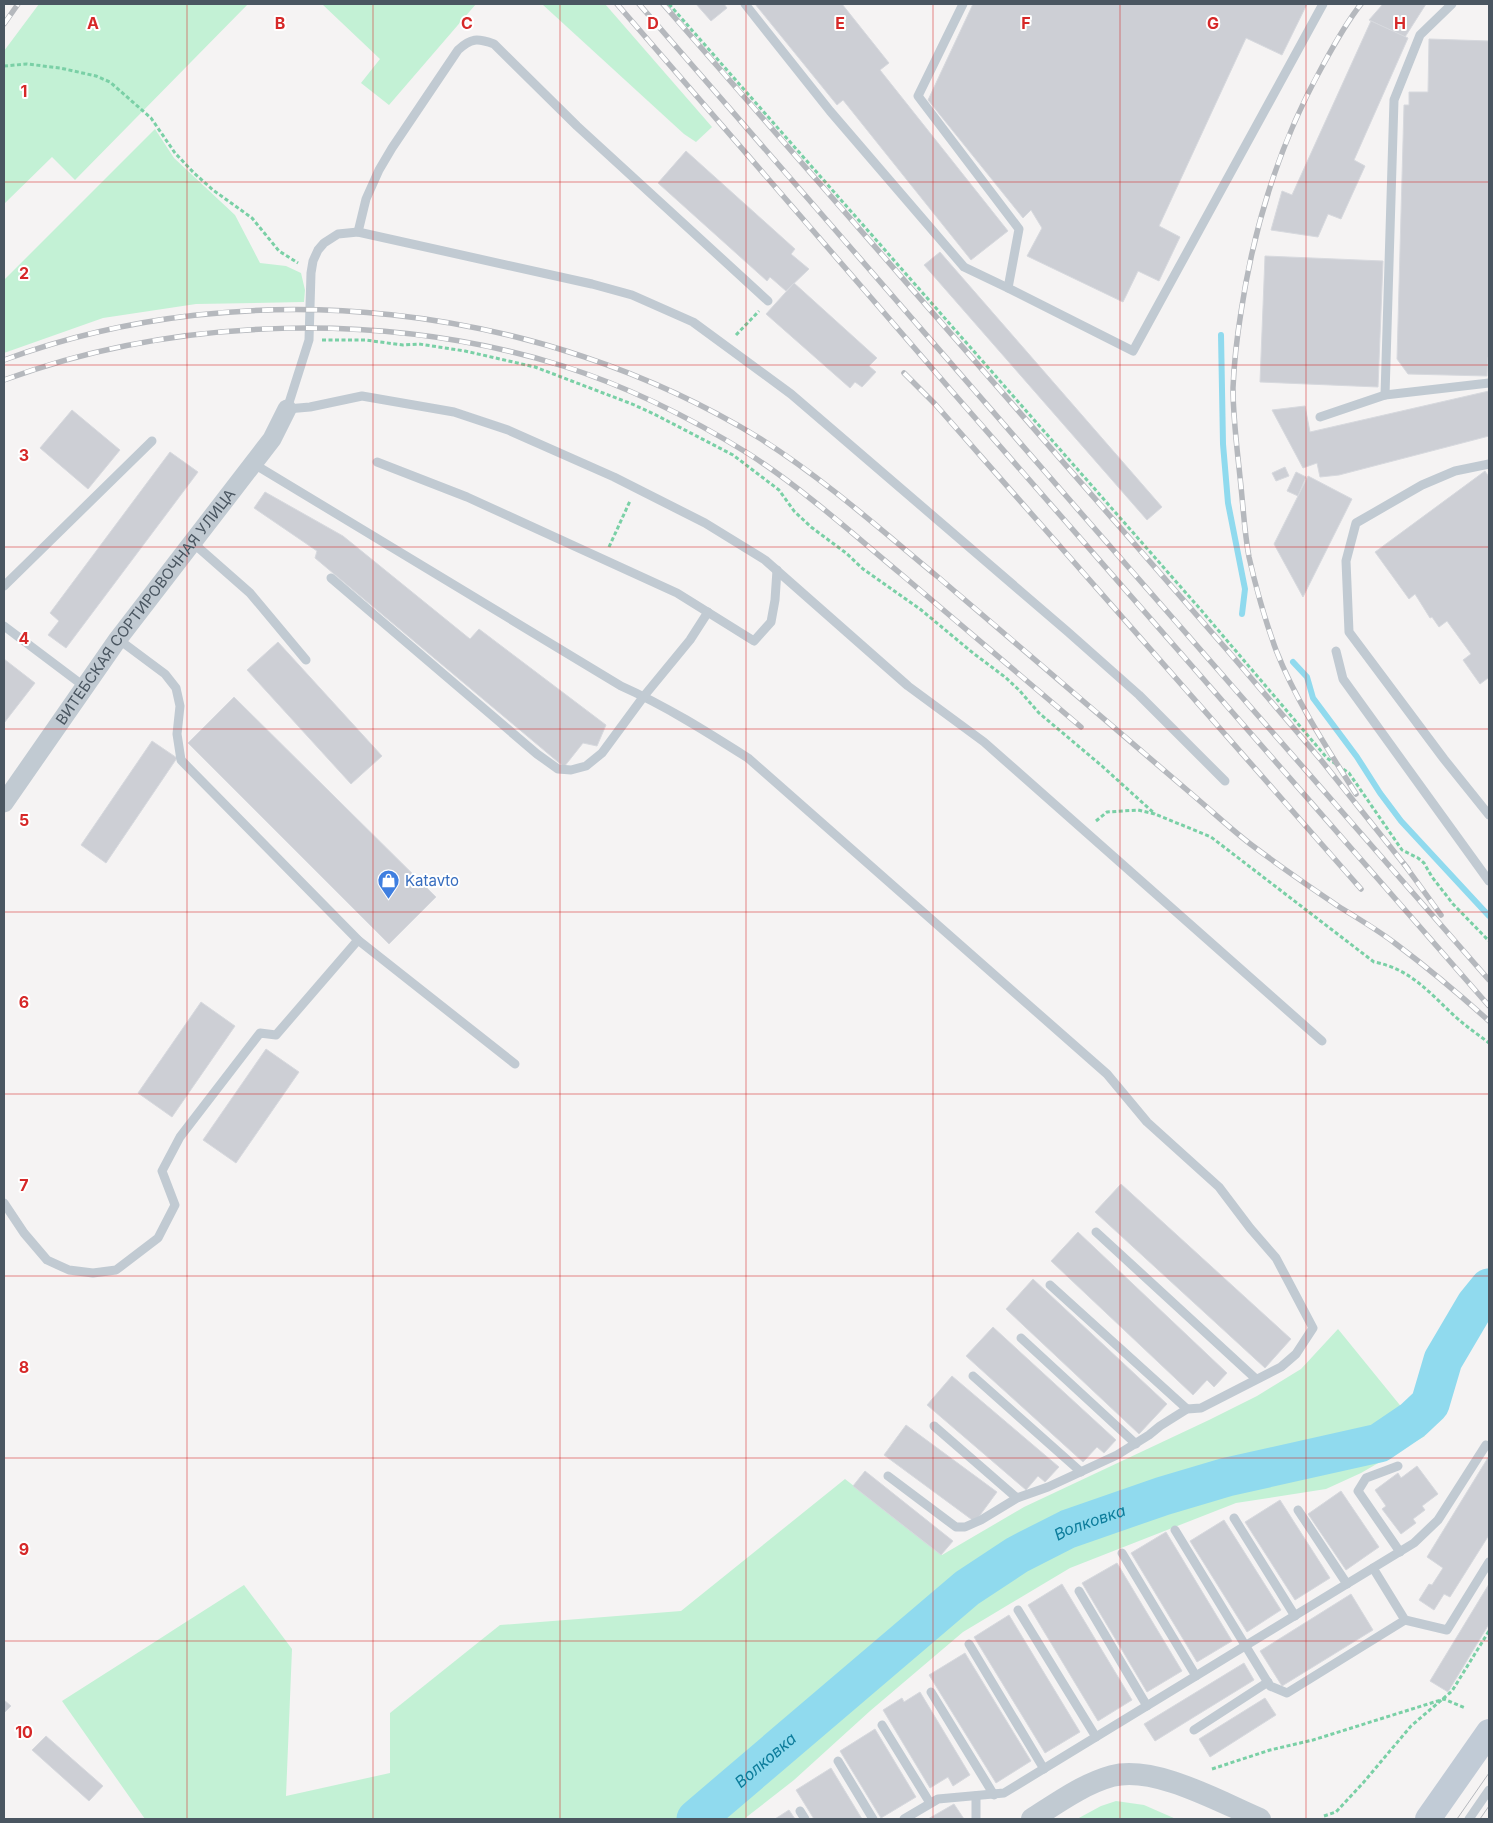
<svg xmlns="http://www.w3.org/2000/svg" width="1493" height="1823" viewBox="0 0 1493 1823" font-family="Inter,sans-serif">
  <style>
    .green { fill: #c3f1d5 }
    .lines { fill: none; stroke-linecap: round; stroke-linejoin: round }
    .stream { stroke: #90daee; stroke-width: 6 }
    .river { stroke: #90daee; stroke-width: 39 }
    .building { fill: #cdcfd5; stroke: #d7d9de }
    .path { stroke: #7ad0a6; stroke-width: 3; stroke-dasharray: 4 2.5; stroke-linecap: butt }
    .service { stroke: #c1cad2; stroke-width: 9 }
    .minor { stroke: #c1cad2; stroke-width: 19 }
    .tertiary { stroke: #c1cad2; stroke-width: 22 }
    .secondary { stroke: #c1cbd6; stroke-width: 26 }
    .tram { stroke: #b5b8bd; stroke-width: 1 }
    .rail-casing { stroke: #b5b8bd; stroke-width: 5.5 }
    .rail { stroke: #fff; stroke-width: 4; stroke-dasharray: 11; stroke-linecap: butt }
    .grid { fill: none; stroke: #d62828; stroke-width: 1; stroke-opacity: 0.55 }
    .labels { text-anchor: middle; stroke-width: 4; stroke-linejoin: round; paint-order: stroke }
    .street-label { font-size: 15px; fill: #4a5661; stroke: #fff }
    .shop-label { font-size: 15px; fill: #366cbe; stroke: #fff; text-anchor: start }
    .water-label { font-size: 16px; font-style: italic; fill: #0c7c9b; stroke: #fff }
    .grid-label { font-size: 16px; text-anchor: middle; font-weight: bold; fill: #d62828; stroke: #fff; stroke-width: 4; stroke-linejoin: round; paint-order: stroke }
  </style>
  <rect width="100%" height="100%" fill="#f5f3f3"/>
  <!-- green -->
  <g class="green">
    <polygon points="39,4 248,4 75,180 52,157 4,204 4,51"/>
    <polygon points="322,4 476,4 389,105 361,83 380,59"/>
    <polygon points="542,4 605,4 712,127 696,142 684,134"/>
    <polygon points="155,129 174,158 235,215 260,263 286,266 301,273 305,290 304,302 196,304 103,318 4,353 4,280"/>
    <polygon points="1338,1329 1425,1436 1361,1473 1326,1489 1236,1503 1070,1568 963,1632 870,1711 794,1780 744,1819 145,1819 62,1701 244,1585 292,1649 286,1796 390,1773 390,1713 500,1625 681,1611 845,1479 942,1555 1024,1507 1209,1420 1257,1396 1301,1369"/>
    <polygon points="1116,1801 1144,1805 1176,1819 1077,1819 1101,1806"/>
  </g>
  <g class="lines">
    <!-- stream -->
    <g class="stream">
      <polyline points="1221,335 1223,444 1228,503 1245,589 1242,614"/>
      <polyline points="1293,662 1307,677 1313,698 1357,757 1380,793 1401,821 1489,916"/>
    </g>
    <!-- river -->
    <path class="river" id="s1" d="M696,1819l271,-231 50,-33 51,-26 95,-33 64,-19 152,-34 34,-23 17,-16 13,-44 33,-56 13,-16"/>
  </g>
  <!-- building -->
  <g class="building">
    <polygon points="696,4 724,4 727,8 711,21"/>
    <polygon points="755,4 842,4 889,63 880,70 1008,231 971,260 843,100 837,105"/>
    <polygon points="973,4 1307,4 1282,55 1246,38 1159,226 1180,237 1159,281 1138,271 1123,302 1027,256 1042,228 1031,210 1023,218 928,100"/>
    <polygon points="1383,4 1426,4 1405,37 1369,20"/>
    <polygon points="1371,21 1408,38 1354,160 1365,166 1341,219 1328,214 1318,237 1271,230 1282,191 1292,195"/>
    <polygon points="1429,39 1489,41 1489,357 1488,357 1487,376 1408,374 1397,359 1404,105 1409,105 1409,92 1428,92"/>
    <polygon points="686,151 795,249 791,254 809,269 786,291 770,277 767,281 658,183"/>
    <polygon points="940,252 1162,507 1147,520 924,265"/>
    <polygon points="1265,256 1383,261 1378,387 1260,382"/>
    <polygon points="794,283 877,358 869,366 876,372 862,387 855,382 850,388 766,314"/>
    <polygon points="1489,391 1489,436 1339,475 1320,477 1317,463 1303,468 1272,410 1305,406 1310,432"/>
    <polygon points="72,410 120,450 88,489 40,448"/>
    <polygon points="170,452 198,472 66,648 48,635 59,621 50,613"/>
    <polygon points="1285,467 1289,476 1276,481 1272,473"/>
    <polygon points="1485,471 1489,477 1489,679 1488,678 1480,684 1463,660 1471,654 1447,621 1439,627 1432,617 1430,618 1415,594 1409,599 1375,552"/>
    <polygon points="1296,472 1306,477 1298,496 1287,491"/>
    <polygon points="1308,476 1352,499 1303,597 1274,544"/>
    <polygon points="265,492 343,536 470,639 479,629 606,725 597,746 583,743 564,767 315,558 317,551 254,508"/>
    <polygon points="278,642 382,756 351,784 247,670"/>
    <polygon points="4,659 35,683 4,723"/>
    <polygon points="234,697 436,897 389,944 188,743"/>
    <polygon points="152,741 177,758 106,863 81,845"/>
    <polygon points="201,1002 235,1026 172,1117 138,1093"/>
    <polygon points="266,1049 299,1072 236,1163 203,1140"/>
    <polygon points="1121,1184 1291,1339 1265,1368 1095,1212"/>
    <polygon points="1078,1232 1227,1373 1214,1387 1207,1380 1193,1395 1051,1261"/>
    <polygon points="1033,1279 1167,1404 1139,1434 1006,1309"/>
    <polygon points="993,1327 1116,1440 1104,1453 1097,1447 1083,1462 966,1356"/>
    <polygon points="952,1376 1059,1467 1045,1482 1038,1476 1026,1490 927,1405"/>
    <polygon points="906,1425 997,1492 975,1522 884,1455"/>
    <polygon points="1489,1456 1489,1535 1450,1597 1444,1594 1434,1610 1419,1600 1429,1584 1432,1585 1443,1568 1427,1557"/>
    <polygon points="1417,1466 1438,1494 1422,1506 1425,1510 1413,1519 1416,1523 1401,1534 1382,1509 1386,1506 1375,1490 1398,1473 1401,1478"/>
    <polygon points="865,1471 953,1541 941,1555 853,1486"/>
    <polygon points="1341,1491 1379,1547 1346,1570 1308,1514"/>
    <polygon points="1280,1500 1330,1578 1295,1600 1245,1522"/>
    <polygon points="1224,1520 1281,1610 1247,1632 1190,1541"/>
    <polygon points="1166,1532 1232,1641 1197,1662 1131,1553"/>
    <polygon points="1117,1563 1182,1671 1147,1692 1082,1583"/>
    <polygon points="1062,1584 1132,1700 1098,1721 1028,1605"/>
    <polygon points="1489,1584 1489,1624 1448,1692 1430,1681"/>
    <polygon points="1351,1594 1373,1630 1282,1686 1260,1651"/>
    <polygon points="1009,1615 1080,1732 1045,1753 974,1637"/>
    <polygon points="965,1653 1031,1761 996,1783 929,1675"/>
    <polygon points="1244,1663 1254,1680 1155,1741 1144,1724"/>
    <polygon points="920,1692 970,1775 953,1786 948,1777 930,1788 883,1710 902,1698 904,1702"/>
    <polygon points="1265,1698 1276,1715 1210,1757 1199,1739"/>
    <polygon points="4,1700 11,1706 5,1712 4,1710"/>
    <polygon points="875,1729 916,1797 881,1818 840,1751"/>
    <polygon points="46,1736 103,1786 89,1801 32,1750"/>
    <polygon points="831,1768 862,1819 814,1819 796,1790"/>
    <polygon points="954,1804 964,1819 928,1819"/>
    <polygon points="789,1810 795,1819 775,1819"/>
  </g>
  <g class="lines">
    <!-- path -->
    <g class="path">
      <polyline points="669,4 1201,610 1327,758 1349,773 1402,850 1418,858 1424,863 1432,877 1453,904 1489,941"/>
      <polyline points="4,66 27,64 60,68 96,76 110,82 151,118 175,153 194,173 213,190 252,218 279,251 298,263"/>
      <polyline points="736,335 759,311"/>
      <polyline points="322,340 365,340 403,345 419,344 465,351 535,367 632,404 654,414 733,455 779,490 794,511 811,527 846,553 863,569 920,609 973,653 1005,677 1019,690 1039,713 1102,766 1155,814"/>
      <polyline points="609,547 630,501"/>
      <path d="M1096,821l11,-9 31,-2 17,4 56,23 163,125c38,7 57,33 84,57 10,9 21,16 31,24"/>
      <polyline points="1212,1769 1270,1750 1313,1740 1444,1699 1465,1708"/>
      <polyline points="1324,1816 1336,1812 1363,1783 1411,1726 1452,1691 1489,1631"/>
    </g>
    <!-- service -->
    <g class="service">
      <polyline points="745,4 830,111 964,267 1008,288"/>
      <polyline points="963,4 918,96 1019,229 1008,288 1133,351 1323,4"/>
      <path d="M358,232l8,-33 13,-29 13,-22 66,-98c13,-12 19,-12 36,-6l83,82 191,175"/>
      <polyline points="1385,395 1394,100 1420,35 1452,4"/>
      <polyline points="1320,417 1385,395 1489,383"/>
      <polyline points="377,462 467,497 677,593 754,641 771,622 775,600 777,570"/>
      <path d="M254,464l367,222c45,20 86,46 127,72l359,316 40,48 72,65 31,41 26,30 37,70 -17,26 -15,13 -80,41 -14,1 -27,17 -11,9 -32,20 -69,32 -31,11 -36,22 -16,7h-9l-68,-51"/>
      <polyline points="1489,464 1455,471 1422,485 1356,523 1346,561 1349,632 1444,759 1489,815"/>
      <polyline points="192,542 250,593 306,660"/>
      <polyline points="331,578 537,754 558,769 571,770 586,766 602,753 644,696 690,640 708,612"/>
      <polyline points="4,586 152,441"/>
      <polyline points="4,626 85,687"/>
      <polyline points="118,639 165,674 176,688 180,706 177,734 181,760 358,940 515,1064"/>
      <polyline points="1336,651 1343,679 1489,881"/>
      <polyline points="1225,781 1139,695 1068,632 791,394 693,322 632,295 592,284 358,232 338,234 324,243 318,250 313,261 311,273 309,340 287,409 310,407 362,396 454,412 508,430 614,477 705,523 765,560 908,686 984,742 1322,1041"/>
      <polyline points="4,1203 24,1233 47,1260 69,1270 93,1273 116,1270 158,1238 175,1205 162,1171 180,1137 260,1033 276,1035 358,940"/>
      <polyline points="1096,1232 1256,1379"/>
      <polyline points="1050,1285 1187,1409"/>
      <polyline points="1021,1338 1136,1444"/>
      <polyline points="973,1376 1081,1472"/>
      <polyline points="934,1426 1017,1498"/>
      <polyline points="1398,1466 1366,1478 1358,1491 1400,1552"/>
      <polyline points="1298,1510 1347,1584"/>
      <polyline points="1234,1518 1295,1616"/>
      <polyline points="1175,1530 1270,1686 1287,1693 1405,1620"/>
      <polyline points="1122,1553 1196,1676"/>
      <polyline points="1373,1568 1405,1620 1447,1630 1489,1562"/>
      <polyline points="1079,1591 1147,1706"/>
      <polyline points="1018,1610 1096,1737"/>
      <polyline points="969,1644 1044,1769"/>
      <polyline points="931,1692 994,1795"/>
      <polyline points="882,1725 930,1803"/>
      <polyline points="1194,1730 1268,1682"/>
      <polyline points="838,1761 873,1819"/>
      <polyline points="976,1796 976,1819"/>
      <polyline points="800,1811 805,1819"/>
      <polyline points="904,1819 938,1799 1004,1793 1414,1543 1438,1520 1486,1445"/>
      <polyline points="1469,1819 1489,1790"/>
    </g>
    <!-- minor -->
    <path class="minor" id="s2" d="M4,803l114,-164 154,-200 15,-30"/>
    <!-- tertiary -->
    <path class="tertiary" d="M1032,1819c25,-16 51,-35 80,-43 43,-11 108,26 148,43"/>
    <!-- secondary -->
    <polyline class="secondary" points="1428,1819 1489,1732"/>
    <!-- tram -->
    <g class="tram">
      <polyline points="1457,1819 1489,1773"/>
      <polyline points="1480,1819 1489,1806"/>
    </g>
    <defs>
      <g id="rail">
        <polyline points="617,4 956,396 1489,1006"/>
        <polyline points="639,4 1074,505 1489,980"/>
        <polyline points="663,4 1228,651 1321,760 1408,869"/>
        <polyline points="4,24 18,4"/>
        <path d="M4,360c245,-90 535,-57 757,79 63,40 119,90 177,138 86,73 171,146 256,219 20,17 39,35 59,50 28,21 57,41 85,60 19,12 40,24 58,38 32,24 63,50 93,77"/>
        <polyline points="904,373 935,404 1361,889"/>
        <path d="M4,380c173,-64 383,-69 559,-14 66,21 128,52 186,88 54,35 103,79 152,120 60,51 120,102 180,153"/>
        <path d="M1356,794c-29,-46 -60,-93 -80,-144 -11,-30 -20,-62 -27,-93 -5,-27 -6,-54 -9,-80 -3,-29 -7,-60 -7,-89 1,-25 4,-51 8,-76 13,-87 39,-170 82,-247 12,-22 23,-42 38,-61"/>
        <polyline points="1404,864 1441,915"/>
      </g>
    </defs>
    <!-- rail casing -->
    <use href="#rail" class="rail-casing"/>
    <!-- rail -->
    <use href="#rail" class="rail"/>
  </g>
  <!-- grid -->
  <path class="grid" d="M187,4v1815M373,4v1815M560,4v1815M746,4v1815M933,4v1815M1120,4v1815M1306,4v1815M4,182h1485M4,365h1485M4,547h1485M4,729h1485M4,912h1485M4,1094h1485M4,1276h1485M4,1458h1485M4,1641h1485"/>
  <!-- icons -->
  <defs>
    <symbol id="shop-pin" viewBox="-11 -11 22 30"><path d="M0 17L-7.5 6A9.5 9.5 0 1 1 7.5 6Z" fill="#3f7fe0" stroke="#fff"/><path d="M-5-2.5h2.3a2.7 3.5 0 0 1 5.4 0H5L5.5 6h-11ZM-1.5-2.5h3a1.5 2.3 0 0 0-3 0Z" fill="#fff"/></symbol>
  </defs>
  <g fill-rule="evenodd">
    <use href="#shop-pin" x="376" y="868" width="25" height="34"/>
  </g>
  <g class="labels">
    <!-- street labels -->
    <g class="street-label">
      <text dy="5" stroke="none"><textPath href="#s2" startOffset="242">ВИТЕБСКАЯ СОРТИРОВОЧНАЯ УЛИЦА</textPath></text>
    </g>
    <!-- shop labels -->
    <g class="shop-label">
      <text x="405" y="886">Katavto</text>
    </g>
    <!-- water labels -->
    <g class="water-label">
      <text dy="6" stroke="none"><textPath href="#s1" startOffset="496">Волковка</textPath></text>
      <text dy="6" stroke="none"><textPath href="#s1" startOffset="91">Волковка</textPath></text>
    </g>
  </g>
  <g class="grid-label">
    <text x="93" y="29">A</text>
    <text x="280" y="29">B</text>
    <text x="467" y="29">C</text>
    <text x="653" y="29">D</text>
    <text x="840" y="29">E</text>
    <text x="1026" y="29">F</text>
    <text x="1213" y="29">G</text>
    <text x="1400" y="29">H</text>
    <text x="24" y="97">1</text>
    <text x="24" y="279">2</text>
    <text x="24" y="461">3</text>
    <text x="24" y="644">4</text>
    <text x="24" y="826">5</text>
    <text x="24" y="1008">6</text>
    <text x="24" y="1191">7</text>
    <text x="24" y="1373">8</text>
    <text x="24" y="1555">9</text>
    <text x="24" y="1738">10</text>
  </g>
  <!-- border -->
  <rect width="1493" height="1823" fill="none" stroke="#4a5661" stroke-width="10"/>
</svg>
